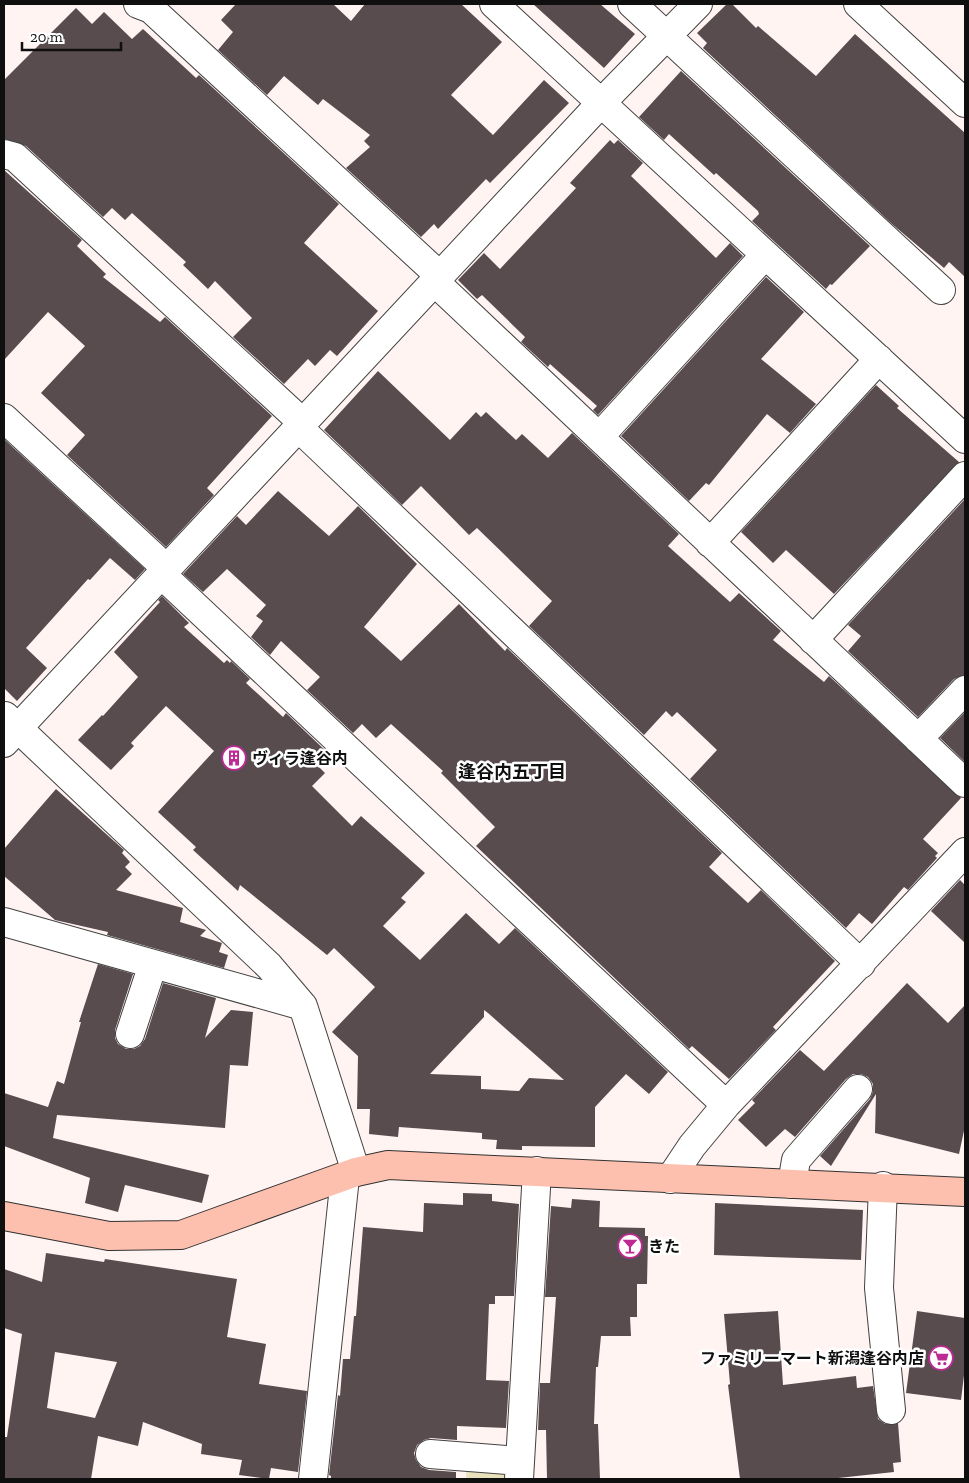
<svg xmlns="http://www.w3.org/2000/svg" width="969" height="1483" font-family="'Zilla Slab','Noto Sans JP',serif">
	<rect width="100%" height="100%" fill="#fff4f2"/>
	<!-- green -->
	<path fill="#e9e0bc" d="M467,1459l52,3 -1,17h-52z"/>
	<!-- building -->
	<path fill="#584c4f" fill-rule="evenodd" d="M236,4h97l18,17 14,-17h96l41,38 -51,53 42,40 51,-55 25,23 -79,80 -4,-4 -48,50 -4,-5 -13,13 -75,-69 24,-21 -6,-6 6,-6 -47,-36 -5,6 -34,-29 -17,19 -49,-45 15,-18 -12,-12z
		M533,4h67l35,30 -31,34z
		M727,4h5l24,24 2,-2 58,50 39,-42 110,99v144l-16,-15 -5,6 -52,-44 -189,-176 4,-5 -10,-10z
		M76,8l16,16 12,-12 28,27 11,-10 53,49 3,-3 140,129 -35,39 74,68 -41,45 -7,-6 -15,16 -7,-7 -24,25 -51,-47 19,-19 -37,-37 -7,8 -25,-24 3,-3 -54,-49 -7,7 -13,-12 -9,9 -77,-71 -22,-7v-59z
		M681,71l189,175 -38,39 -2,-1 -4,5 -74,-68 7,-7 -1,-3 -42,-38 -2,2 -45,-41 -5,6 -25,-23z
		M610,140l4,4 4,-4 25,23 -12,13 85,82 14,-15 13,13 -145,159 -5,-5 4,-4 -47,-42 -2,3 -27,-25 4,-5 -43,-42 -5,4 -19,-19 26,-27 16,16 76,-81 -6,-5z
		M4,170l78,70 -5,6 29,28 -3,3 57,45 5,-5 107,99 -65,72 7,7 -48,52 -99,-92 18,-20 -44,-42 44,-47 -37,-34 -44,48z
		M766,277l38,35 -43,47 55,45 -26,29 -23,-19 -58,71 -3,-2 -17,18 -68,-65z
		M378,371l72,69 26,-28 5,5 5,-5 30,28 6,-6 26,24 24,-25 107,101 -11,12 62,56 9,-9 42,38 -8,9 51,42 5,-6 132,122 -38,41 15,14 -3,3 2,2 -29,32 -4,-3 -32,37 -13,-11 -13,15 -156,-149 27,-29 -40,-38 -5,5 -6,-6 -22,24 -115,-109 23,-25 -75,-73 -8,7 -48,-49 -19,19 -78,-75z
		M876,385l23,21 -2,2 62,54 -125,132 -48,-44 -13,13 -32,-31z
		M4,439l141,130 -10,11 -25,-22 -20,22 -2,-1 -62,69 21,20 -30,33 -13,-13z
		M278,491l51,45 29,-30 59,58 -53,63 37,34 58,-57 46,47 2,-3 215,205 -13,14 39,36 13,-13 74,71 -62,66 3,3 -47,49 -37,-33 -3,3 -213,-203 19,-19 -54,-54 2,-2 -52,-47 -15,14 -14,-14 -9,9 -46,-43 13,-13 -39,-36 -11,14 -19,-18 12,-16 -7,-5 10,-11 -39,-36 -24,23 -20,-18 54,-58 9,9z
		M965,499v176l-11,4 -36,38 -70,-66 13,-15 -13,-11z
		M162,596l27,27 -5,4 40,36 3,-3 3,3 1,-2 19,18 -4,4 37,34 3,-4 44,42 -12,11 7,7 -13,13 40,40 9,-10 64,57 -24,25 5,4 -23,24 37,34 46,-47 33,31 16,-16 153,144 -19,22 -23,-20 -31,33v40l-73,-1v4l-26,-1 1,-9 -15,-1v-6l-83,-6 -1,10 -29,-3 1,-25h-13l1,-53 -26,-24 43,-45 -41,-39 -7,7 -87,-70 -2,6 -45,-41 3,-3 -38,-35 56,-61 -48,-45 -35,37 3,3 -23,24 -33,-30 24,-25 1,1 35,-39 -24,-25 46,-50 -2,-2zM484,1010l4,3 76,67 -35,-2 -10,13 -38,-2v-13l-51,-2 54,-57z
		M965,712v50l-25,-24z
		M56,789l68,61 -2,3 8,9 -5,5 7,7 -16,16 67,18 -3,14 26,8 -6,6 22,7 -3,9 9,3 -4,13 -117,-33 1,-3 -53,-12 -51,-44v-27z
		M960,880l5,5v58l-34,-32z
		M98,964l35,10 -18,56v8l3,6 8,5h8l6,-3 5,-7 18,-56 53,15 -11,40 26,-28 22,2 -5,54 -18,-1 -5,63 -168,-13 -4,23 156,37 -7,28 -77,-18 -7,27 -33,-9 5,-25 -86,-32v-53l44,14 9,-26 7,3 17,-62h-2z
		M907,983l41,40 17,-18v121l-6,28 -84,-21 1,-39 -45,72 -11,-10 50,-57 3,-7v-8l-5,-7 -7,-3h-8l-7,5 -51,58 -10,-8 -19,18 -28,-27 17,-17 -3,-3 48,-50 24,21z
		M463,1193l29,1v7l27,3 -5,92h-19v8h-6l-3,76 23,1 -3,47 -49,-2v14l-26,-2 -7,2 -7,5 -3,8 2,7 5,7 8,3 27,2v7h-125v-3l-2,-1 9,-80 2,1 3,-37h7l4,-43h2l7,-89 60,5 1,-29 39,2z
		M572,1199l28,2 -1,26 46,1v8h3l-1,48h-10v33h-7l1,19h-30l-3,31h-2l-2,57h4l2,55h-53l-1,-49h-8l2,-47h10l6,-86h-11l6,-91 20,2z
		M715,1203l148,7 -2,50 -147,-5z
		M46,1253l58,9 1,-3 132,20 -10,58 39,7 -7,40 48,7 -9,81 -27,-4 -2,11 -30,-4 3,-15 -41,-6 1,-10 -59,-22 -5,24 -40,-10 -7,43h-87v-42h3l15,-103 -18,-6v-59l38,13zM55,1352l62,10 -22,56 -48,-10z
		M778,1311l5,74 73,-9 1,12 16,-2 5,33 7,5 13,-1 3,39 -8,1 1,9 -65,7h-89l-12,-94 2,-1 -6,-70z
		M917,1311l48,7v49l-4,33 -55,-7z"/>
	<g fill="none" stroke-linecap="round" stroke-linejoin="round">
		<!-- street casing -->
		<g stroke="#424242" stroke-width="30">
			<path id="street" d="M138,4l13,5 289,267
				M494,4l471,435
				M632,4l309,286
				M858,4l107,99
				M4,154l11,3 288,266
				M435,282l530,501
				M4,418l163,151
				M298,427l563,537
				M599,437l166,-182
				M710,543l169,-184
				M162,575l564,530
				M813,640l152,-164
				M5,716l264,250 34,40 53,166
				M918,739l47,-49
				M4,743l597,-640 97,-99
				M4,922l299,84
				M130,1034l23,-70
				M670,1179l22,-33 34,-41 239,-253
				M792,1184l4,-24 62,-71
				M883,1186l-4,102 12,122
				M430,1454l90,7
				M313,1479l32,-302
				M519,1479l18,-308"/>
		</g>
		<!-- secondary casing -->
		<g stroke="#313131" stroke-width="30">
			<path id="secondary" d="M4,1216l105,20 72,-1 175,-63 32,-7 577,27"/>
		</g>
		<!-- street -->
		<use href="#street" stroke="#fff" stroke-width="28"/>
		<!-- secondary -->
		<use href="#secondary" stroke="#fdc0af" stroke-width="28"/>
	</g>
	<!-- icons -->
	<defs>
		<g id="building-ring" transform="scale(1.25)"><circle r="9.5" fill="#fff" stroke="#bd2a94" stroke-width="1.5"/><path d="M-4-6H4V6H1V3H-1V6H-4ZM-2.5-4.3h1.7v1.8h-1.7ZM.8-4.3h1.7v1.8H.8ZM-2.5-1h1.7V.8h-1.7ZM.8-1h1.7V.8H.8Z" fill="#bd2a94"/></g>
		<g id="bar-ring" transform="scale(1.25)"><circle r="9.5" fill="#fff" stroke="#bd2a94" stroke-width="1.5"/><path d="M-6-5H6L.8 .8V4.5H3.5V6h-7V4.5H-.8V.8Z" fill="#bd2a94"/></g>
		<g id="supermarket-ring" transform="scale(1.25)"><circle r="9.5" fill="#fff" stroke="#bd2a94" stroke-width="1.5"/><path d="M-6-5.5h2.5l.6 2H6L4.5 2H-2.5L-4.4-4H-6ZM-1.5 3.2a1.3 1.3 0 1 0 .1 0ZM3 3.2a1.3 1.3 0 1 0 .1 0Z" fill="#bd2a94"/></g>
	</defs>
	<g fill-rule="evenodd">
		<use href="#building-ring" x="234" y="758"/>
		<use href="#bar-ring" x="630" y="1246"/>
		<use href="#supermarket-ring" x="941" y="1358"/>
	</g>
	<g text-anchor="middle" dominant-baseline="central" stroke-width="5" stroke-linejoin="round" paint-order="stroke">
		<!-- poi labels -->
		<g font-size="16" font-weight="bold" fill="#0f0f0f" stroke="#fff" text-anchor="start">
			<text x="252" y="758">ヴィラ逢谷内</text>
			<text x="648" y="1246">きた</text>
			<text x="924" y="1358" text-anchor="end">ファミリーマート新潟逢谷内店</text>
		</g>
		<!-- neighbourhood labels -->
		<g font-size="18" font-weight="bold" fill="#0f0f0f" stroke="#fff">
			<text x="512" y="772">逢谷内五丁目</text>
		</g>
	</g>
	<!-- border -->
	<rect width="969" height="1483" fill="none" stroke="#0f0f0f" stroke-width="10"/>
	<!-- scale -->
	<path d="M22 42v8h99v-8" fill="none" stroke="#0f0f0f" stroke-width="2.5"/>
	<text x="30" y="42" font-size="15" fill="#0f0f0f" stroke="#ffffff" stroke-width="4" paint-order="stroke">20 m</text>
</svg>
